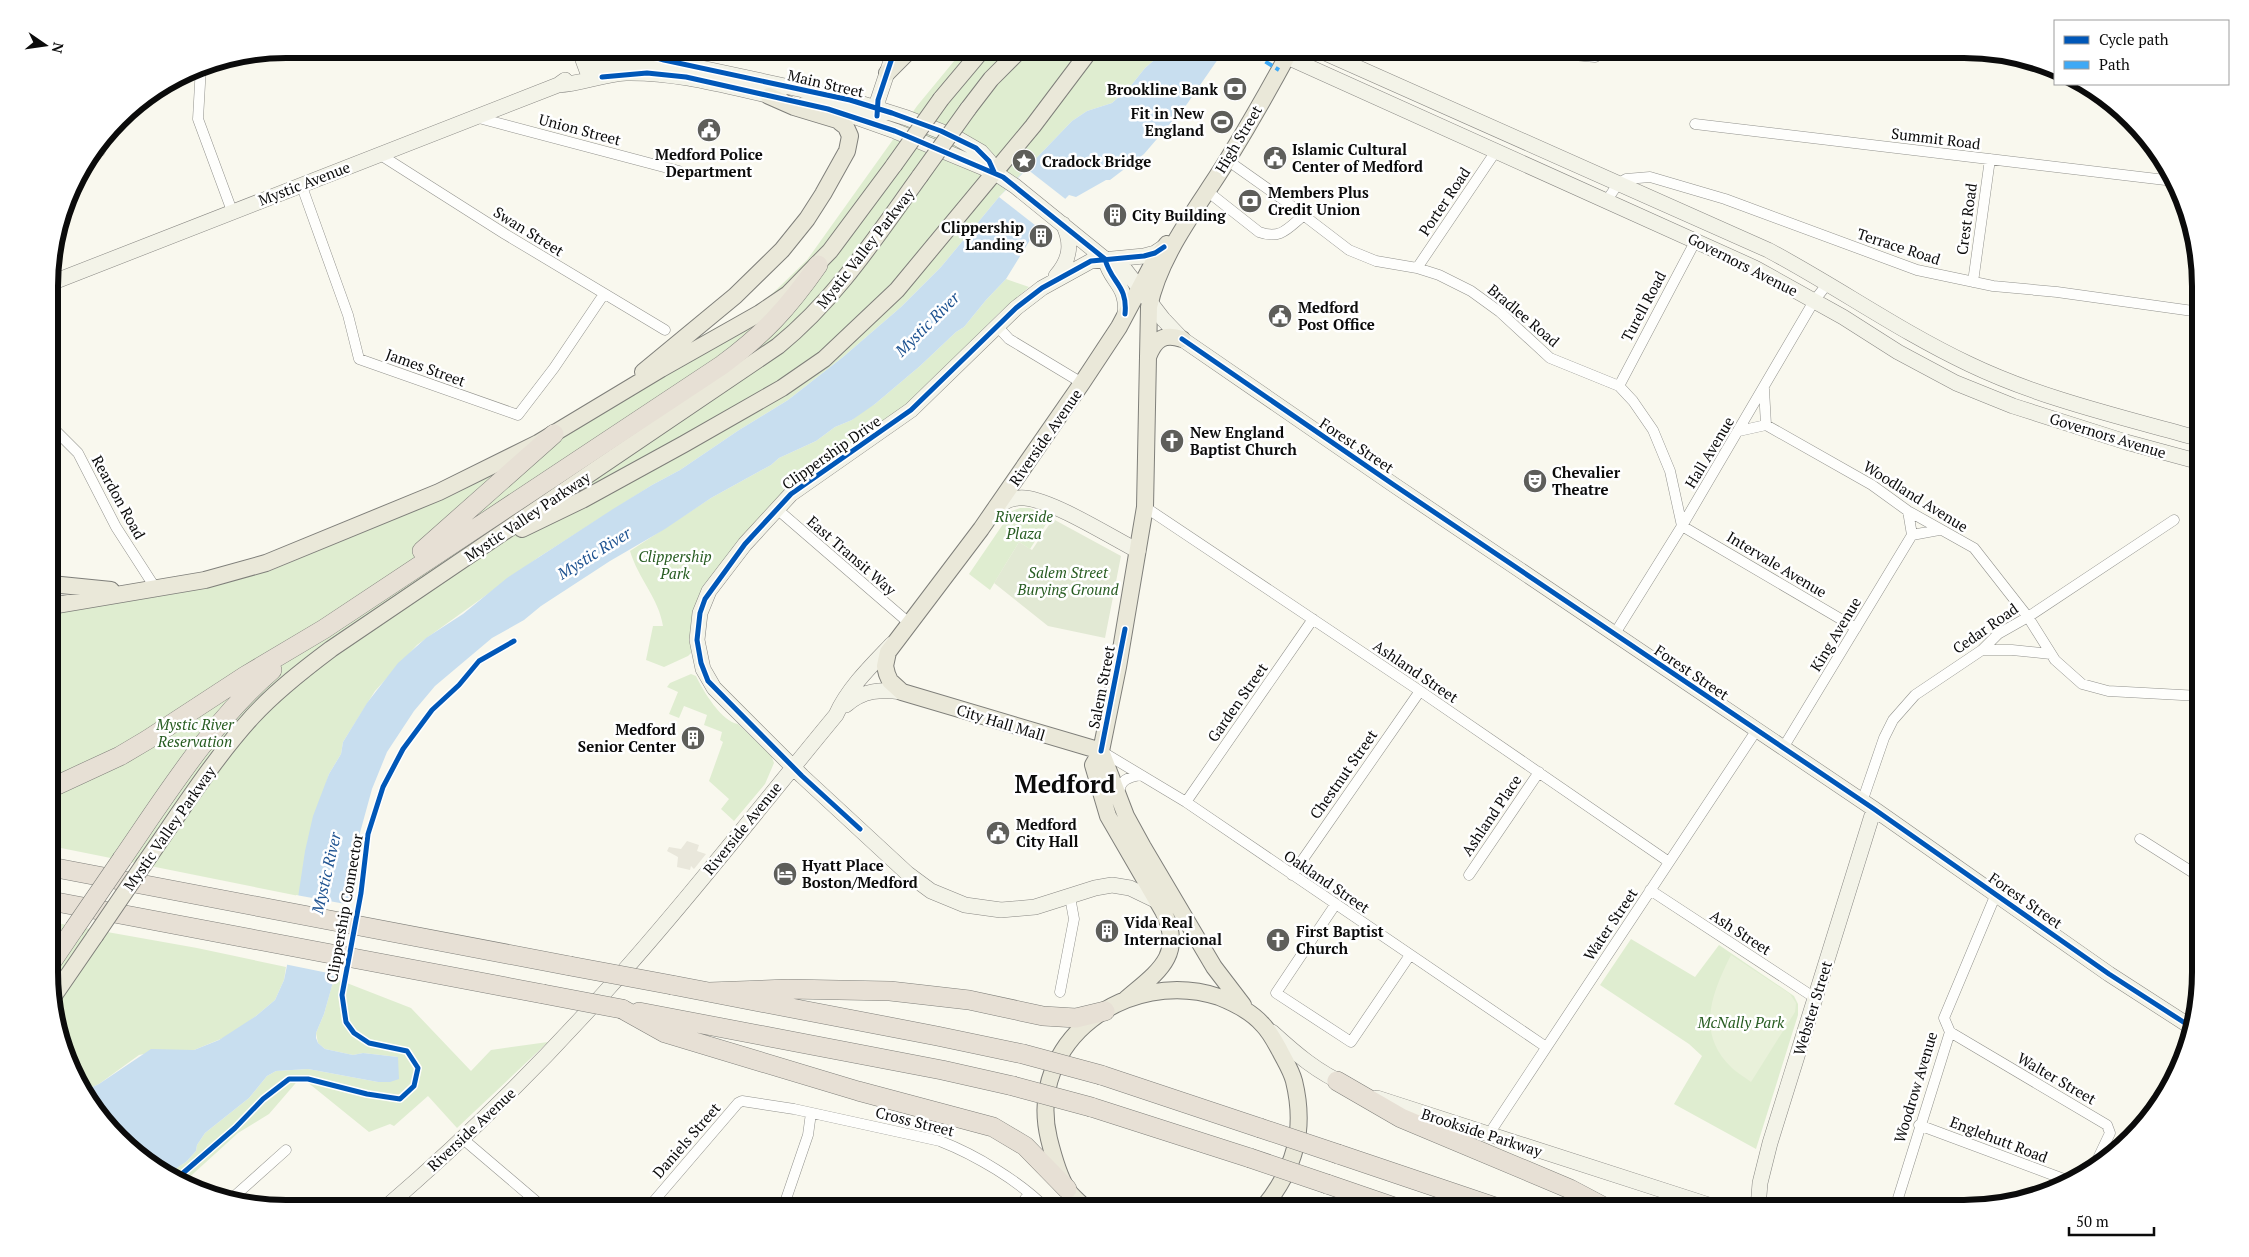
<svg xmlns="http://www.w3.org/2000/svg" width="2249" height="1257" font-family="'PT Serif',serif">
	<rect width="100%" height="100%" fill="#f9f8ee"/>
	<!-- green -->
	<path fill="#dfedd0" d="M964,49h203l-22,19 -16,20 -17,15 -25,8 -15,10 -73,76 -58,70 -40,40 -58,50 -55,43 -49,30 -59,40 -28,15 -113,72 -122,88 -42,46 -32,51 -2,12 -12,20 -21,66 -9,56 -248,-50v-233l128,-20 93,-23 183,-76 66,-34 169,-118 63,-34 19,-14 35,-34 110,-154z
		M1006,279l23,8 -30,26 -94,94 -46,34 -52,32 -16,13 -89,105 -10,25 -1,37 -3,3 -24,11 -18,-7 7,-34h10c-4,-27 -25,-48 -33,-75l81,-53 60,-33 8,-7 37,-17 19,-14 17,-7 13,-11 10,-5 45,-38 36,-34 8,-5 22,-27z
		M1020,508h10l20,10 -20,31 -11,-7 -29,48 -21,-16 43,-63z
		M691,674l5,2c7,15 26,46 42,48l33,31 3,8 -9,21 -31,37 -13,-12 8,-10 -20,-18 14,-39 -3,-2 2,-8 -18,-7 3,-10 -23,-9 -5,12 -10,-4 9,-22 -11,-5 3,-4z
		M51,922l146,26 89,19 -2,13 -9,20 -19,16 -28,20 -34,14h-31l-24,5 -40,29 -15,7 -33,-89z
		M1631,939l64,38 24,-32 75,51 4,8v11l-42,134 -82,-45 28,-48 -13,-12 -89,-59z
		M334,978l77,30 60,63 20,-21 57,-8 -91,86 -29,-32 -34,30 -4,-2 -21,8 -68,-55 -32,37 -31,19 -55,50 -15,-6 -2,-2 20,-13 10,-11 1,-6 8,-12 44,-35 18,-22 9,-5 32,-2 70,13 20,-25 -35,-4 -10,2 -28,-6 -7,-6 -2,-10 8,-19z"/>
	<!-- cemetery -->
	<path fill="#e2e9d4" d="M1053,519l68,37 -16,82 -57,-12 -54,-43 25,-41 13,8z"/>
	<!-- pitch -->
	<path fill="#e9f1da" d="M1731,955l59,39 6,9 -1,9 -44,70c-6,-5 -14,-9 -19,-14 -37,-35 -20,-75 -1,-113z"/>
	<!-- plaza -->
	<path fill="#e9e7db" d="M687,841l12,4 -2,6 9,3 -12,15 -3,-3 -1,4 -13,-3 1,-10 -11,-6 2,-4 12,2z"/>
	<!-- water -->
	<path fill="#c8deef" d="M1167,49h58l-38,55 -43,50 -34,26h-4l-30,17 -7,-2 -31,32 -32,52 -20,21 -22,27 -8,5 -36,34 -45,38 -23,16 -17,7 -19,14 -37,17 -8,7 -60,33 -46,31 -55,32 -69,45 -17,14 -32,18 -57,48 -21,25 -27,41 -15,37 -14,51 -5,26 1,12 -17,90 -13,46 -8,19v5l2,5 7,6 28,6 10,-2 35,4 1,22 -9,3h-12l-70,-13 -32,2 -9,5 -18,22 -44,35 -8,12 -1,6 -10,11 -20,13 -77,-72 -5,-12 15,-7 52,-35 43,1 25,-10 37,-24 19,-16 9,-20 6,-29 15,-100 8,-35 16,-42 12,-20 2,-12 24,-39 31,-40 28,-25 37,-24 44,-36 106,-69 39,-24 28,-15 59,-40 49,-30 55,-43 58,-50 40,-40 58,-70 73,-76 15,-10 25,-8 17,-15 16,-20z"/>
	<!-- pier -->
	<path fill="#f9f8ee" d="M1027,169l41,32 -28,28 -41,-32z
		M296,895l55,10 -13,70 -54,-11 6,-23z"/>
	<g fill="none" stroke-linecap="round" stroke-linejoin="round">
		<!-- street casing -->
		<g stroke="#92928d" stroke-width="11">
			<path id="street" d="M1509,49l86,8 3,-8
				M672,62l4,-13
				M201,66l-3,53 34,92
				M475,117l204,54
				M1695,124l479,57
				M100,151v-5
				M379,154l126,80 160,96
				M1227,160l58,41 64,49 27,11 41,7 22,7 32,16 29,21 50,46 69,28 14,15 20,29 17,41 12,55 174,102
				M301,184l47,131 11,44 159,56 36,-47 50,-74
				M1207,191l52,41c22,8 29,-4 45,-17
				M1607,200l11,-16 8,-5 24,-2 75,22 192,71 76,16 64,6 143,20
				M1417,268l79,-117
				M1973,282l17,-123
				M997,326l12,13 73,44
				M1619,386l77,-146
				M1764,389l2,36
				M51,426l27,27 38,74 40,62
				M1739,431l27,-6 106,60 36,26 66,37 54,69 27,43 27,24 26,7 92,5
				M2193,460l7,-18
				M1145,507l275,184 249,171
				M777,509l132,114
				M1912,535l27,-5
				M1614,635l68,-109 132,-225 14,-18
				M1982,650h30l39,4
				M1783,748l129,-213 -4,-24
				M1101,751l85,51 360,245
				M1119,795c0,-15 9,-18 22,-20
				M1186,802l127,-183
				M1862,802l22,-64 9,-18 22,-25 67,-45 16,-16 30,-17 146,-97
				M2140,839l60,38
				M1292,875l128,-184
				M1469,875l70,-103
				M1650,890l165,108
				M1335,905l-59,88 75,49 59,-87
				M1060,992l14,-73 -4,-22
				M1950,1032l157,93 3,8 -17,36
				M1919,1125l150,56
				M1489,1134l267,-403
				M463,1139l81,69
				M229,1201l57,-51
				M648,1208l90,-105 4,-2 52,8 146,32c36,14 79,40 106,67
				M783,1208l25,-73 3,-22
				M1019,1208l10,-15
				M1895,1208l55,-176 -6,-14 52,-124"/>
		</g>
		<!-- secondary casing -->
		<g stroke="#898884" stroke-width="16">
			<path id="secondary" d="M579,49l11,30
				M593,49l9,27
				M627,49l26,8
				M1316,49l452,201c68,36 131,81 201,114 73,35 153,53 231,75
				M1287,57l468,211 88,49 55,35 58,31 57,23 113,36 74,20
				M592,70l26,-7 46,-3 186,40 57,18 48,19 26,15 8,9 5,11
				M558,85c23,-1 45,-11 68,-12 53,-1 103,14 154,25
				M805,104l42,10 48,17 99,41 21,14 90,73 18,8 40,52 19,20 212,146 480,324 235,165 79,51
				M878,117v-17l17,-51
				M1105,259c6,24 23,26 20,55
				M1056,276c14,-16 17,-32 7,-52
				M51,283l507,-198 7,-5
				M996,507c10,-7 18,-10 29,-9 29,3 86,39 113,53
				M846,705c17,-15 35,-16 56,-13
				M1157,901l-27,-13 -18,-3 -17,3 -60,19 -34,3 -36,-5 -34,-14 -23,-17 -106,-98 -88,-88 -11,-19 -6,-29 3,-27 9,-22 36,-47 46,-50 120,-84 105,-102 26,-20 49,-27 53,-5 11,-3 9,-6
				M1272,1032c23,21 46,41 75,53
				M1377,1098l341,110
				M385,1208c78,-67 152,-140 221,-217 80,-89 154,-184 230,-276 12,-27 36,-50 56,-71
				M1758,1208l2,-25 10,-40 104,-334"/>
		</g>
		<!-- primary casing -->
		<g stroke="#7f7f7a" stroke-width="18">
			<path id="primary" d="M887,73l24,-24
				M941,99l42,-50
				M968,109l23,-30 30,-30
				M1148,357c7,-18 16,-24 34,-18
				M643,372l92,-76 47,-46 25,-31 16,-25 24,-43 3,-15 -4,-9 -9,-7 -43,-13 -25,-11
				M522,529l60,-29 102,-56 98,-56 42,-29 73,-69 136,-164 58,-77
				M51,584l60,6
				M51,606l154,-26 61,-17 173,-71 99,-49 123,-74 99,-56 28,-19 42,-43 64,-86
				M1101,751l-199,-59 -12,-11 -3,-7 -2,-8 3,-14 93,-123 101,-146 37,-56 34,-64 14,-19
				M1101,751l25,65 17,31 71,120 29,38
				M144,864c35,-50 68,-103 109,-148 23,-25 50,-46 78,-67l447,-303c58,-47 98,-109 142,-170
				M51,1000l44,-64
				M1125,1000c31,-27 61,-44 38,-89l-55,-95 -15,-51 8,-14 17,-84 27,-160 4,-200c11,-54 51,-102 79,-148 22,-36 43,-73 63,-110
				M1085,1208c-5,-6 -14,-12 -18,-19 -9,-14 -14,-34 -18,-50 -24,-99 80,-172 170,-142 15,6 33,15 44,28 7,7 12,17 17,26 5,10 11,19 14,30 12,49 1,88 -31,127"/>
		</g>
		<!-- highway casing -->
		<g stroke="#7f7f7a" stroke-width="20">
			<path id="highway" d="M422,551l132,-117
				M51,788l69,-32 27,-16 98,-64 79,-47 398,-264c42,-31 66,-57 96,-100
				M122,859c46,-67 89,-136 150,-189
				M51,867l519,99
				M51,901l492,93
				M51,963l23,-34
				M672,985l265,51 86,18
				M709,992l79,-3 102,2 79,9 74,16 33,2 29,-7
				M622,1009l43,24 193,58 135,36 32,19 42,43
				M639,1012l303,58 71,16
				M1101,1075l159,53
				M1337,1081l64,37 169,71 36,19
				M1091,1107l159,51
				M1338,1154l160,54
				M1327,1184l70,24"/>
		</g>
		<!-- street -->
		<use href="#street" stroke="#fefefc" stroke-width="10"/>
		<!-- secondary -->
		<use href="#secondary" stroke="#f3f3e8" stroke-width="15"/>
		<!-- primary -->
		<use href="#primary" stroke="#eae8d9" stroke-width="16"/>
		<!-- highway -->
		<use href="#highway" stroke="#e7e0d5" stroke-width="19"/>
		<!-- primary-bridge casing -->
		<g stroke="#7f7f7a" stroke-width="18" stroke-linecap="butt">
			<path id="primary-bridge" d="M894,165l47,-66
				M920,176l48,-67
				M95,936l49,-72"/>
		</g>
		<!-- highway-bridge casing -->
		<g stroke="#7f7f7a" stroke-width="20" stroke-linecap="butt">
			<path id="highway-bridge" d="M74,929l48,-70
				M570,966l102,19
				M543,994l79,15
				M1023,1054l78,21
				M1013,1086l78,21
				M1260,1128l78,26
				M1250,1158l77,26"/>
		</g>
		<!-- primary-bridge -->
		<use href="#primary-bridge" stroke="#eae8d9" stroke-width="16"/>
		<!-- highway-bridge -->
		<use href="#highway-bridge" stroke="#e7e0d5" stroke-width="19"/>
		<!-- quiet -->
		<path stroke="#3fa9f5" stroke-width="4" stroke-dasharray="8 4" stroke-linecap="butt" d="M1245,49l34,21"/>
		<!-- cycleway casing -->
		<g stroke="#fff" stroke-width="8">
			<path id="cycleway" d="M627,49l37,11 186,40 42,13 49,18 35,17 13,13 5,11
				M602,77l45,-4 39,4 142,32 67,22 108,46 102,82c6,24 23,26 20,55
				M877,116l1,-16 17,-51
				M1182,339l212,146 480,324 235,165 79,51
				M1101,751l24,-122
				M860,829l-58,-53 -94,-95 -7,-18 -4,-23 3,-27 5,-14 40,-55 46,-50 120,-84 105,-102 26,-20 49,-27 53,-5 11,-3 9,-6
				M175,1180l60,-52 28,-29 26,-20h19l59,15 33,5 14,-13 4,-18 -11,-17 -38,-8 -15,-10 -8,-11 -4,-27 19,-102 7,-59 15,-47 20,-38 29,-39 27,-25 20,-24 35,-20"/>
		</g>
		<!-- cycleway -->
		<use href="#cycleway" stroke="#0057b8" stroke-width="5"/>
	</g>
	<!-- icons -->
	<defs>
		<g id="bank-disc" transform="scale(1.25)"><circle r="9.5" fill="#5e5e5a" stroke="#fff"/><path d="M-6-4H6V4H-6ZM0-2.3a2.3 2.3 0 1 0 0 4.6a2.3 2.3 0 1 0 0-4.6Z" fill="#fff"/></g>
		<g id="stadium-disc" transform="scale(1.25)"><circle r="9.5" fill="#5e5e5a" stroke="#fff"/><path d="M0-5a6.5 5 0 1 0 0 10a6.5 5 0 1 0 0-10ZM-3.5-1.8h7v3.6h-7Z" fill="#fff"/></g>
		<g id="civic-disc" transform="scale(1.25)"><circle r="9.5" fill="#5e5e5a" stroke="#fff"/><path d="M-.6-6.5H3V-4.5H.6V-3L4-1V1h2V6H-6V1h2V-1L-.6-3ZM-1.2 2.5V6h2.4V2.5Z" fill="#fff"/></g>
		<g id="sight-disc" transform="scale(1.25)"><circle r="9.5" fill="#5e5e5a" stroke="#fff"/><path d="M0-6L1.8-2.2L6-1.7L2.9 1.2L3.7 5.4L0 3.3L-3.7 5.4L-2.9 1.2L-6-1.7L-1.8-2.2Z" fill="#fff"/></g>
		<g id="building-disc" transform="scale(1.25)"><circle r="9.5" fill="#5e5e5a" stroke="#fff"/><path d="M-4-6H4V6H1V3H-1V6H-4ZM-2.5-4.3h1.7v1.8h-1.7ZM.8-4.3h1.7v1.8H.8ZM-2.5-1h1.7V.8h-1.7ZM.8-1h1.7V.8H.8Z" fill="#fff"/></g>
		<g id="church-disc" transform="scale(1.25)"><circle r="9.5" fill="#5e5e5a" stroke="#fff"/><path d="M-1.2-6h2.4v3.5h3.3v2.4h-3.3V6h-2.4V-.1h-3.3v-2.4h3.3Z" fill="#fff"/></g>
		<g id="theatre-disc" transform="scale(1.25)"><circle r="9.5" fill="#5e5e5a" stroke="#fff"/><path d="M-5-5.5Q0-4 5-5.5V0Q5 5 0 6Q-5 5-5 0ZM-3.3-2.5H-1v1.5H-3.3ZM1-2.5H3.3v1.5H1ZM-2.8 1Q0 5.5 2.8 1Z" fill="#fff"/></g>
		<g id="hotel-disc" transform="scale(1.25)"><circle r="9.5" fill="#5e5e5a" stroke="#fff"/><path d="M-6-4.5h1.5V1H6V5H4.5V3h-9V5H-6ZM-4 0a1.8 1.8 0 1 1 3.6 0ZM.5 0V-2.5h3Q6-2.5 6 0Z" fill="#fff"/></g>
	</defs>
	<g fill-rule="evenodd">
		<use href="#bank-disc" x="1235" y="89"/>
		<use href="#stadium-disc" x="1222" y="122"/>
		<use href="#civic-disc" x="709" y="130"/>
		<use href="#civic-disc" x="1275" y="158"/>
		<use href="#sight-disc" x="1024" y="161"/>
		<use href="#bank-disc" x="1250" y="201"/>
		<use href="#building-disc" x="1115" y="215"/>
		<use href="#building-disc" x="1041" y="236"/>
		<use href="#civic-disc" x="1280" y="316"/>
		<use href="#church-disc" x="1172" y="441"/>
		<use href="#theatre-disc" x="1535" y="481"/>
		<use href="#building-disc" x="693" y="738"/>
		<use href="#civic-disc" x="998" y="833"/>
		<use href="#hotel-disc" x="785" y="874"/>
		<use href="#building-disc" x="1107" y="931"/>
		<use href="#church-disc" x="1278" y="940"/>
	</g>
	<g text-anchor="middle" dominant-baseline="central" stroke-width="5" stroke-linejoin="round" paint-order="stroke">
		<!-- street labels -->
		<g font-size="15" fill="#0b0b0b" stroke="#fff">
			<text transform="translate(826 83) rotate(13)">Main Street</text>
			<text transform="translate(580 129) rotate(15)">Union Street</text>
			<text transform="translate(1936 138) rotate(7)">Summit Road</text>
			<text transform="translate(1238 139) rotate(-59)">High Street</text>
			<text transform="translate(304 183) rotate(-21)">Mystic Avenue</text>
			<text transform="translate(1444 201) rotate(-56)">Porter Road</text>
			<text transform="translate(1966 219) rotate(-82)">Crest Road</text>
			<text transform="translate(529 231) rotate(32)">Swan Street</text>
			<text transform="translate(1899 246) rotate(18)">Terrace Road</text>
			<text transform="translate(865 248) rotate(-52)">Mystic Valley Parkway</text>
			<text transform="translate(1743 264) rotate(27)">Governors Avenue</text>
			<text transform="translate(1643 306) rotate(-62)">Turell Road</text>
			<text transform="translate(1524 315) rotate(40)">Bradlee Road</text>
			<text transform="translate(426 367) rotate(20)">James Street</text>
			<text transform="translate(2108 435) rotate(17)">Governors Avenue</text>
			<text transform="translate(1045 437) rotate(-55)">Riverside Avenue</text>
			<text transform="translate(1357 445) rotate(34)">Forest Street</text>
			<text transform="translate(831 452) rotate(-35)">Clippership Drive</text>
			<text transform="translate(1709 452) rotate(-59)">Hall Avenue</text>
			<text transform="translate(1916 496) rotate(32)">Woodland Avenue</text>
			<text transform="translate(119 497) rotate(61)">Reardon Road</text>
			<text transform="translate(527 516) rotate(-34)">Mystic Valley Parkway</text>
			<text transform="translate(852 555) rotate(41)">East Transit Way</text>
			<text transform="translate(1777 564) rotate(31)">Intervale Avenue</text>
			<text transform="translate(1985 628) rotate(-35)">Cedar Road</text>
			<text transform="translate(1835 634) rotate(-59)">King Avenue</text>
			<text transform="translate(1416 671) rotate(34)">Ashland Street</text>
			<text transform="translate(1692 672) rotate(34)">Forest Street</text>
			<text transform="translate(1101 687) rotate(-79)">Salem Street</text>
			<text transform="translate(1237 702) rotate(-55)">Garden Street</text>
			<text transform="translate(1001 722) rotate(17)">City Hall Mall</text>
			<text transform="translate(1343 774) rotate(-55)">Chestnut Street</text>
			<text transform="translate(1491 815) rotate(-56)">Ashland Place</text>
			<text transform="translate(169 828) rotate(-55)">Mystic Valley Parkway</text>
			<text transform="translate(742 828) rotate(-51)">Riverside Avenue</text>
			<text transform="translate(1327 881) rotate(34)">Oakland Street</text>
			<text transform="translate(2026 900) rotate(35)">Forest Street</text>
			<text transform="translate(344 908) rotate(-80)">Clippership Connector</text>
			<text transform="translate(1610 924) rotate(-56)">Water Street</text>
			<text transform="translate(1741 932) rotate(33)">Ash Street</text>
			<text transform="translate(1812 1008) rotate(-73)">Webster Street</text>
			<text transform="translate(2057 1078) rotate(30)">Walter Street</text>
			<text transform="translate(1915 1087) rotate(-73)">Woodrow Avenue</text>
			<text transform="translate(915 1121) rotate(14)">Cross Street</text>
			<text transform="translate(471 1129) rotate(-43)">Riverside Avenue</text>
			<text transform="translate(1482 1132) rotate(18)">Brookside Parkway</text>
			<text transform="translate(1999 1139) rotate(21)">Englehutt Road</text>
			<text transform="translate(686 1140) rotate(-49)">Daniels Street</text>
		</g>
		<!-- poi labels -->
		<g font-size="15" font-weight="bold" fill="#0b0b0b" stroke="#fff" text-anchor="start">
			<text x="1218" y="89" text-anchor="end">Brookline Bank</text>
			<text x="1204" y="113" text-anchor="end">Fit in New<tspan x="1204" dy="17">England</tspan></text>
			<text x="1292" y="149">Islamic Cultural<tspan x="1292" dy="17">Center of Medford</tspan></text>
			<text x="709" y="154" text-anchor="middle">Medford Police<tspan x="709" dy="17">Department</tspan></text>
			<text x="1042" y="161">Cradock Bridge</text>
			<text x="1268" y="192">Members Plus<tspan x="1268" dy="17">Credit Union</tspan></text>
			<text x="1132" y="215">City Building</text>
			<text x="1024" y="227" text-anchor="end">Clippership<tspan x="1024" dy="17">Landing</tspan></text>
			<text x="1298" y="307">Medford<tspan x="1298" dy="17">Post Office</tspan></text>
			<text x="1190" y="432">New England<tspan x="1190" dy="17">Baptist Church</tspan></text>
			<text x="1552" y="472">Chevalier<tspan x="1552" dy="17">Theatre</tspan></text>
			<text x="676" y="729" text-anchor="end">Medford<tspan x="676" dy="17">Senior Center</tspan></text>
			<text x="1016" y="824">Medford<tspan x="1016" dy="17">City Hall</tspan></text>
			<text x="802" y="865">Hyatt Place<tspan x="802" dy="17">Boston/Medford</tspan></text>
			<text x="1124" y="922">Vida Real<tspan x="1124" dy="17">Internacional</tspan></text>
			<text x="1296" y="931">First Baptist<tspan x="1296" dy="17">Church</tspan></text>
		</g>
		<!-- park labels -->
		<g font-size="15" font-style="italic" fill="#275c21" stroke="#fff">
			<text x="1024" y="516">Riverside<tspan x="1024" dy="17">Plaza</tspan></text>
			<text x="675" y="556">Clippership<tspan x="675" dy="17">Park</tspan></text>
			<text x="1068" y="572">Salem Street<tspan x="1068" dy="17">Burying Ground</tspan></text>
			<text x="195" y="724">Mystic River<tspan x="195" dy="17">Reservation</tspan></text>
			<text x="1741" y="1022">McNally Park</text>
		</g>
		<!-- water labels -->
		<g font-size="16" font-style="italic" fill="#1f5391" stroke="#fff">
			<text transform="translate(927 324) rotate(-45)">Mystic River</text>
			<text transform="translate(594 553) rotate(-32)">Mystic River</text>
			<text transform="translate(326 873) rotate(-77)">Mystic River</text>
		</g>
		<!-- town labels -->
		<g font-size="25" font-weight="bold" fill="#0b0b0b" stroke="#fff">
			<text x="1065" y="783">Medford</text>
		</g>
	</g>
	<!-- crop -->
	<path d="M0 0H2249V1257H0ZM286 58H1964A228 228 0 0 1 2192 286V972A228 228 0 0 1 1964 1200H286A228 228 0 0 1 58 972V286A228 228 0 0 1 286 58Z" fill="#fff" fill-rule="evenodd"/>
	<path fill="none" stroke="#0b0b0b" stroke-width="6" d="M286 58H1964A228 228 0 0 1 2192 286V972A228 228 0 0 1 1964 1200H286A228 228 0 0 1 58 972V286A228 228 0 0 1 286 58Z"/>
	<!-- legend -->
	<rect x="2054" y="20" width="175" height="65" fill="#ffffff" stroke="#9d9d9d"/>
	<rect x="2064" y="36" width="25" height="8" fill="#0057b8" stroke="#9d9d9d"/>
	<text x="2099" y="45" font-size="15" fill="#0b0b0b">Cycle path</text>
	<rect x="2064" y="61" width="25" height="8" fill="#3fa9f5" stroke="#9d9d9d"/>
	<text x="2099" y="70" font-size="15" fill="#0b0b0b">Path</text>
	<!-- north arrow -->
	<g transform="translate(45 45) rotate(103)" stroke="#ffffff" stroke-width="4" paint-order="stroke">
	<path d="M0-4L9 19L0 12L-9 19Z" fill="#0b0b0b"/>
	<text y="-8" font-size="14" font-weight="bold" text-anchor="middle" fill="#0b0b0b">N</text>
	</g>
	<!-- scale -->
	<path d="M2069 1227v8h85v-8" fill="none" stroke="#0b0b0b" stroke-width="2.5"/>
	<text x="2076" y="1227" font-size="15" fill="#0b0b0b" stroke="#ffffff" stroke-width="4" paint-order="stroke">50 m</text>
</svg>
